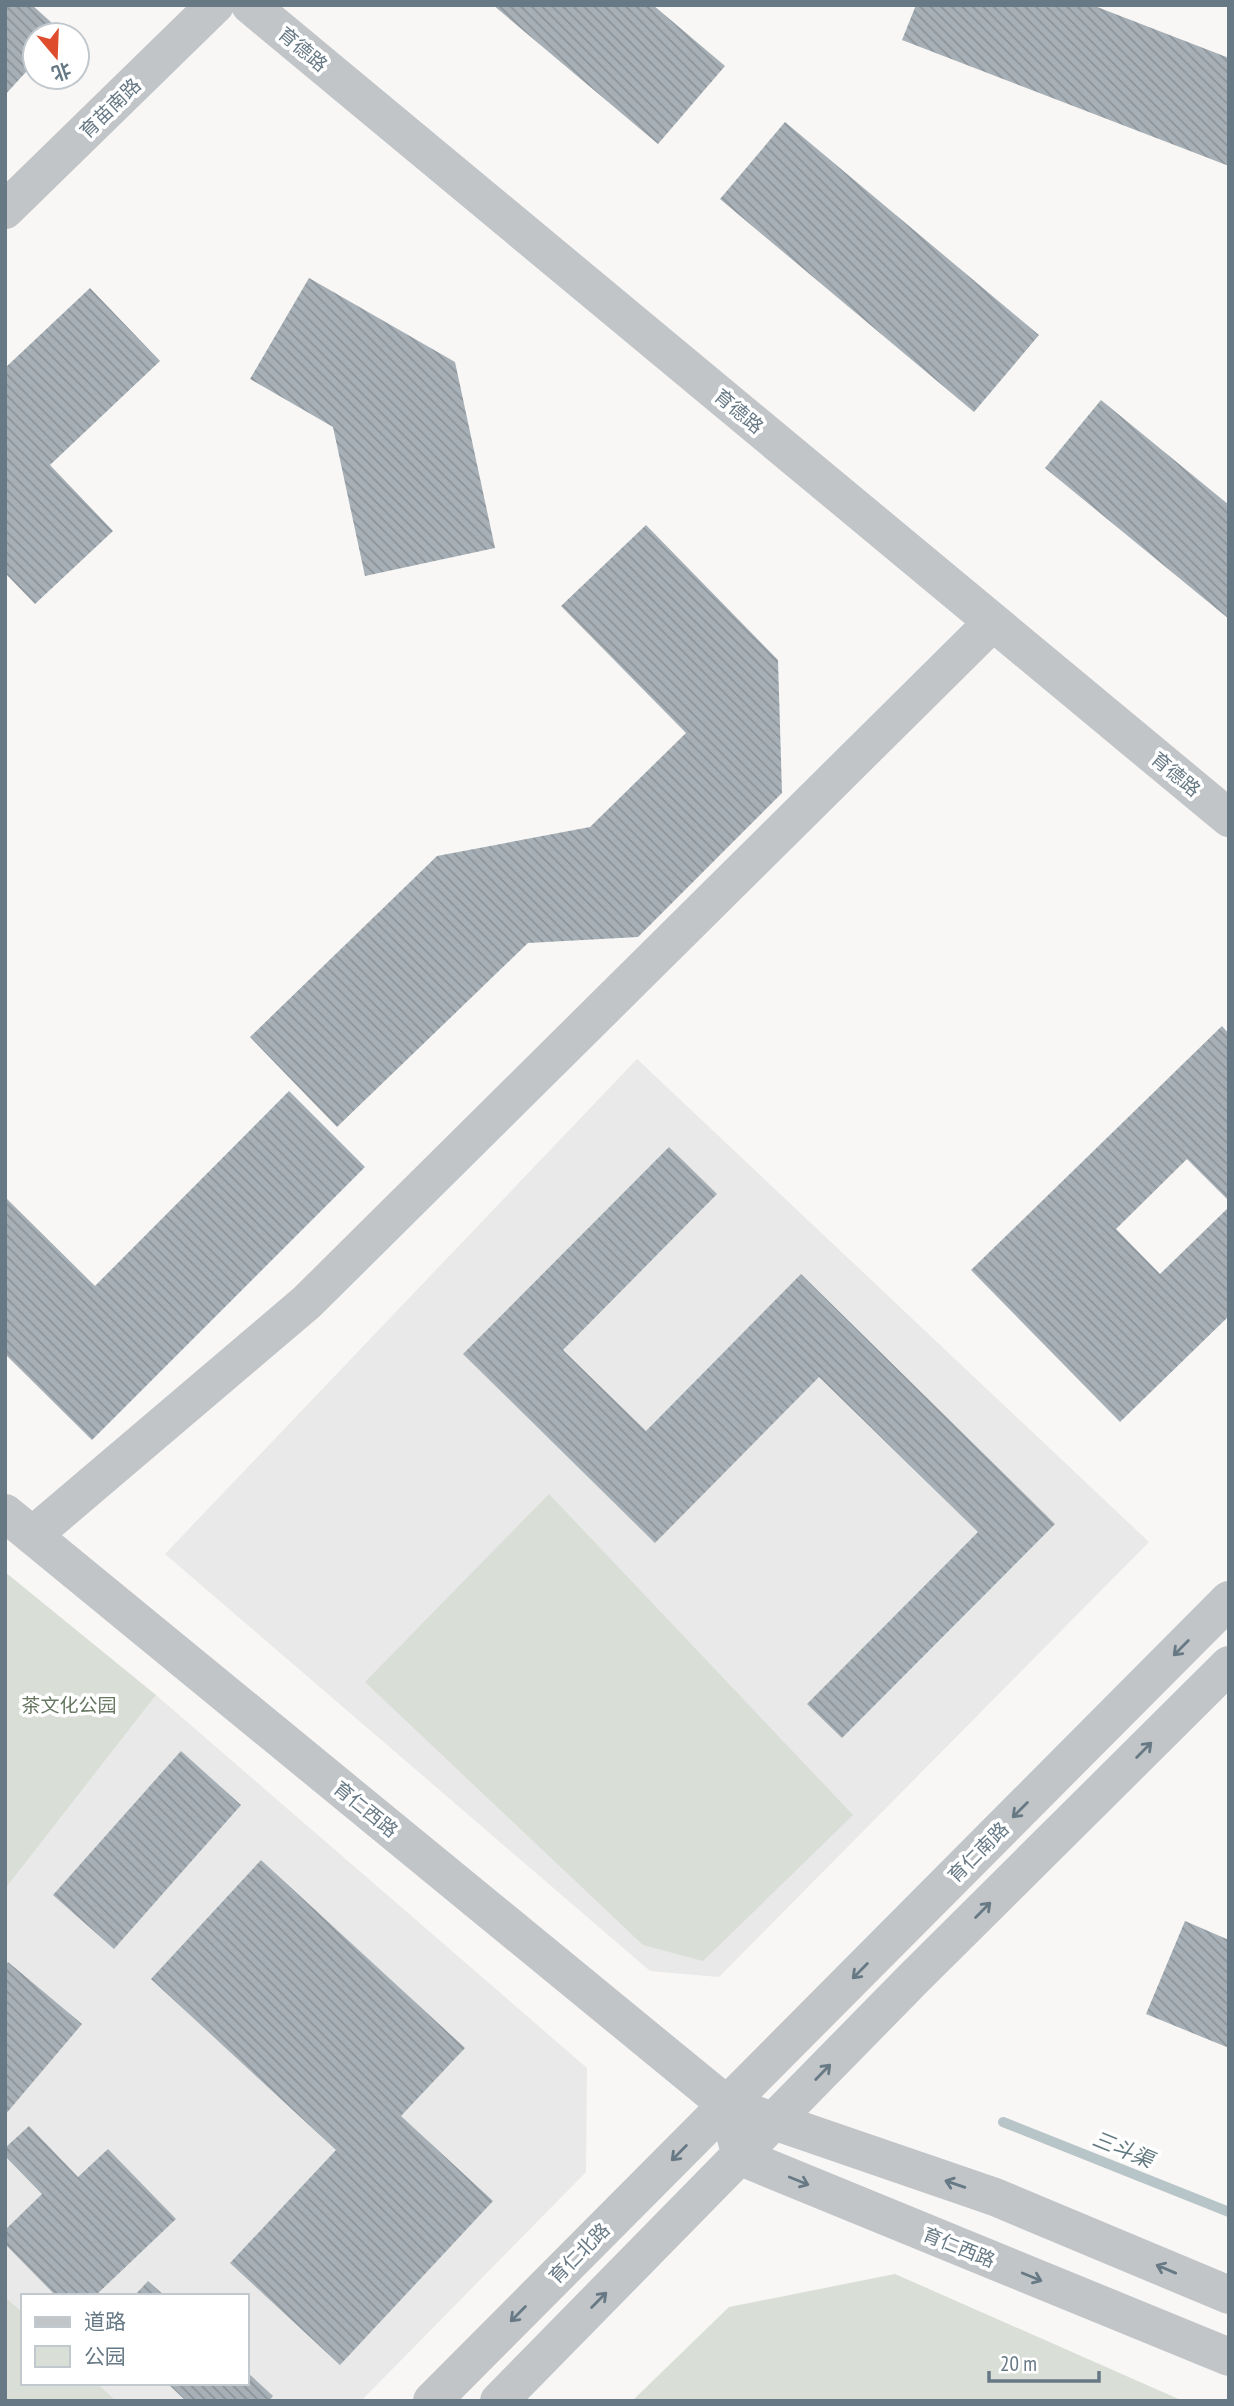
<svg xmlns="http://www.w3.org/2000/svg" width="1234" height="2406" font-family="'PT Sans Narrow','Noto Sans SC',sans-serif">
	<defs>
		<pattern id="building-back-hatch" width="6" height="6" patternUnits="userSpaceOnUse" patternTransform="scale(1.75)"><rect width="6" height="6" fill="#a7b0b6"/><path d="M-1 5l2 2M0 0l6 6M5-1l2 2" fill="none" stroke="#8c949a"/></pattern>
	</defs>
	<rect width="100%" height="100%" fill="#f8f7f5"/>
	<!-- built -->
	<path fill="#e8e9e8" d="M637,1059l512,483 -430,435 -69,-6 -485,-417z
		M156,1695l431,373 -1,104 -225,229h-245l-19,-18h150v-87h-224v17l-18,-16v-408z"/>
	<!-- green -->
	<path fill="#d9ded6" d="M549,1494l304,321 -150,146 -60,-16 -278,-263z
		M5,1572l151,123 -151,194z
		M895,2274l288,127h-551l97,-94z
		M5,2297l18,16v70h74l19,18h-111z"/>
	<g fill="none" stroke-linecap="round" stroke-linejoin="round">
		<!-- stream -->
		<path stroke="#b8c5c8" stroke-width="10" d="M1003,2122l226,90"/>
	</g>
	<!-- building -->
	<path fill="url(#building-back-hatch)" d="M5,5h27l30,27 -2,3h-25v27l-30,33z
		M493,5h160l72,61 -67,78z
		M916,5h176l137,53v108l-327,-126z
		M785,122l254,213 -65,77 -254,-213z
		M309,278l146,84 40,186 -130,28 -32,-149 -83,-48z
		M90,288l70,73 -110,104 63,66 -78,73 -30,-31v-205z
		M1101,400l128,105v114l-184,-151z
		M646,525l132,135 4,133 -144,144 -110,6 -191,184 -87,-90 187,-181 153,-29 96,-94 -125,-127z
		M1222,1026l7,8v167l-42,-42 -71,70 44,45 69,-67v109l-109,106 -149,-152z
		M289,1091l76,76 -273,273 -87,-86v-157l90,89z
		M669,1147l48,47 -154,156 83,81 155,-157 254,250 -213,214 -35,-34 171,-172 -159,-155 -164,166 -192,-189z
		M181,1751l60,54 -127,144 -61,-54z
		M261,1860l204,188 -64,68 92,85 -153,164 -110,-102 106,-113 -185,-171z
		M1185,1921l44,19v108l-83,-34z
		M8,1962l74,62 -77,91v-150z
		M29,2126l49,51 30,-28 68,70 -81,77h-39l-51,-52v-14l37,-36 -37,-38v-8z
		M148,2281l17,15h-31z
		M247,2372l26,24 -4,5h-83l-19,-18h80z"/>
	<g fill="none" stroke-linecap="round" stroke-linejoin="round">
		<!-- minor -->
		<path stroke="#c1c5c8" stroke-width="38" d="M250,5l979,813
			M5,210l210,-205
			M5,1513l722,592 268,92 234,98
			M33,1535l274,-233 686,-680
			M735,2134l6,23 488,200
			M432,2401l797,-801
			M499,2401l414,-422 316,-314"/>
	</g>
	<!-- one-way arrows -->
	<defs><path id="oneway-shaft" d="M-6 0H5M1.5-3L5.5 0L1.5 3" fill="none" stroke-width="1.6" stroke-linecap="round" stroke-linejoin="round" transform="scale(1.75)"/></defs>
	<g stroke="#677985">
		<use href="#oneway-shaft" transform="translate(1181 1648) rotate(135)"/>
		<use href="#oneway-shaft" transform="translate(1144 1750) rotate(-45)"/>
		<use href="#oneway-shaft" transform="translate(1020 1810) rotate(135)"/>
		<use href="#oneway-shaft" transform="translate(983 1910) rotate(-45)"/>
		<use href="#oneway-shaft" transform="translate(860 1971) rotate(135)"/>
		<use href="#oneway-shaft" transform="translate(823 2072) rotate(-46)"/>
		<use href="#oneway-shaft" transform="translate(679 2153) rotate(135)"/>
		<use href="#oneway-shaft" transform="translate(799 2181) rotate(22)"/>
		<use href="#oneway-shaft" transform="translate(955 2184) rotate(-161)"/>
		<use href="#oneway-shaft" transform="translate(1166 2269) rotate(-157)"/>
		<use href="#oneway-shaft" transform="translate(1032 2277) rotate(22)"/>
		<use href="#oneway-shaft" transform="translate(599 2300) rotate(-45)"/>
		<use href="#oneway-shaft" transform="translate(518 2314) rotate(135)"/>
	</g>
	<g text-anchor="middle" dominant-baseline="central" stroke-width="7" stroke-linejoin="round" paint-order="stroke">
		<!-- street labels -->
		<g font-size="19" fill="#677985" stroke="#fff">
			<text transform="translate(303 49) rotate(40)">育德路</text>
			<text transform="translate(110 108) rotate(-44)">育苗南路</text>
			<text transform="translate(739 411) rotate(40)">育德路</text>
			<text transform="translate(1176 774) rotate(40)">育德路</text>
			<text transform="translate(366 1809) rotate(39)">育仁西路</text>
			<text transform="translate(978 1852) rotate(-45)">育仁南路</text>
			<text transform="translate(959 2247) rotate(22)">育仁西路</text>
			<text transform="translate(579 2253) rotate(-45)">育仁北路</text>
		</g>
		<!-- park labels -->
		<g font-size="19" fill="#677762" stroke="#fff">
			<text x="69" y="1705">茶文化公园</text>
		</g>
		<!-- water labels -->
		<g font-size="21" font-style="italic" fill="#637a81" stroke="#fff">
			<text transform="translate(1123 2149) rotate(22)">三斗渠</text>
		</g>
	</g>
	<!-- border -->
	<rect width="1234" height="2406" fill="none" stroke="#677985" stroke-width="14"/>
	<!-- legend -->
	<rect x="21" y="2294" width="228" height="91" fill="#ffffff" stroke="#c2c9ce" stroke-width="2"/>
	<rect x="35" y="2317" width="35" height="10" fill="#c1c5c8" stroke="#c2c9ce" stroke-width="2"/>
	<text x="84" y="2329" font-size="21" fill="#677985">道路</text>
	<rect x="35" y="2346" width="35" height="21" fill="#d9ded6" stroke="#c2c9ce" stroke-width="2"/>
	<text x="84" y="2364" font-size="21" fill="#677985">公园</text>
	<!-- north arrow -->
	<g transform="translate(56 56) rotate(161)"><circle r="33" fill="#ffffff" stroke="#c2c9ce" stroke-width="2"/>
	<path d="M0-5L12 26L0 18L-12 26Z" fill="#de4e2e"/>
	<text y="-10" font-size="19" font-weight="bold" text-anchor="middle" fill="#677985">北</text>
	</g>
	<!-- scale -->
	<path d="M989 2371v10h110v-10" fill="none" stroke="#677985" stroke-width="3.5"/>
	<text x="1000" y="2371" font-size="21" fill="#677985" stroke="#ffffff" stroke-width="5" paint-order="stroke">20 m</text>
</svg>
